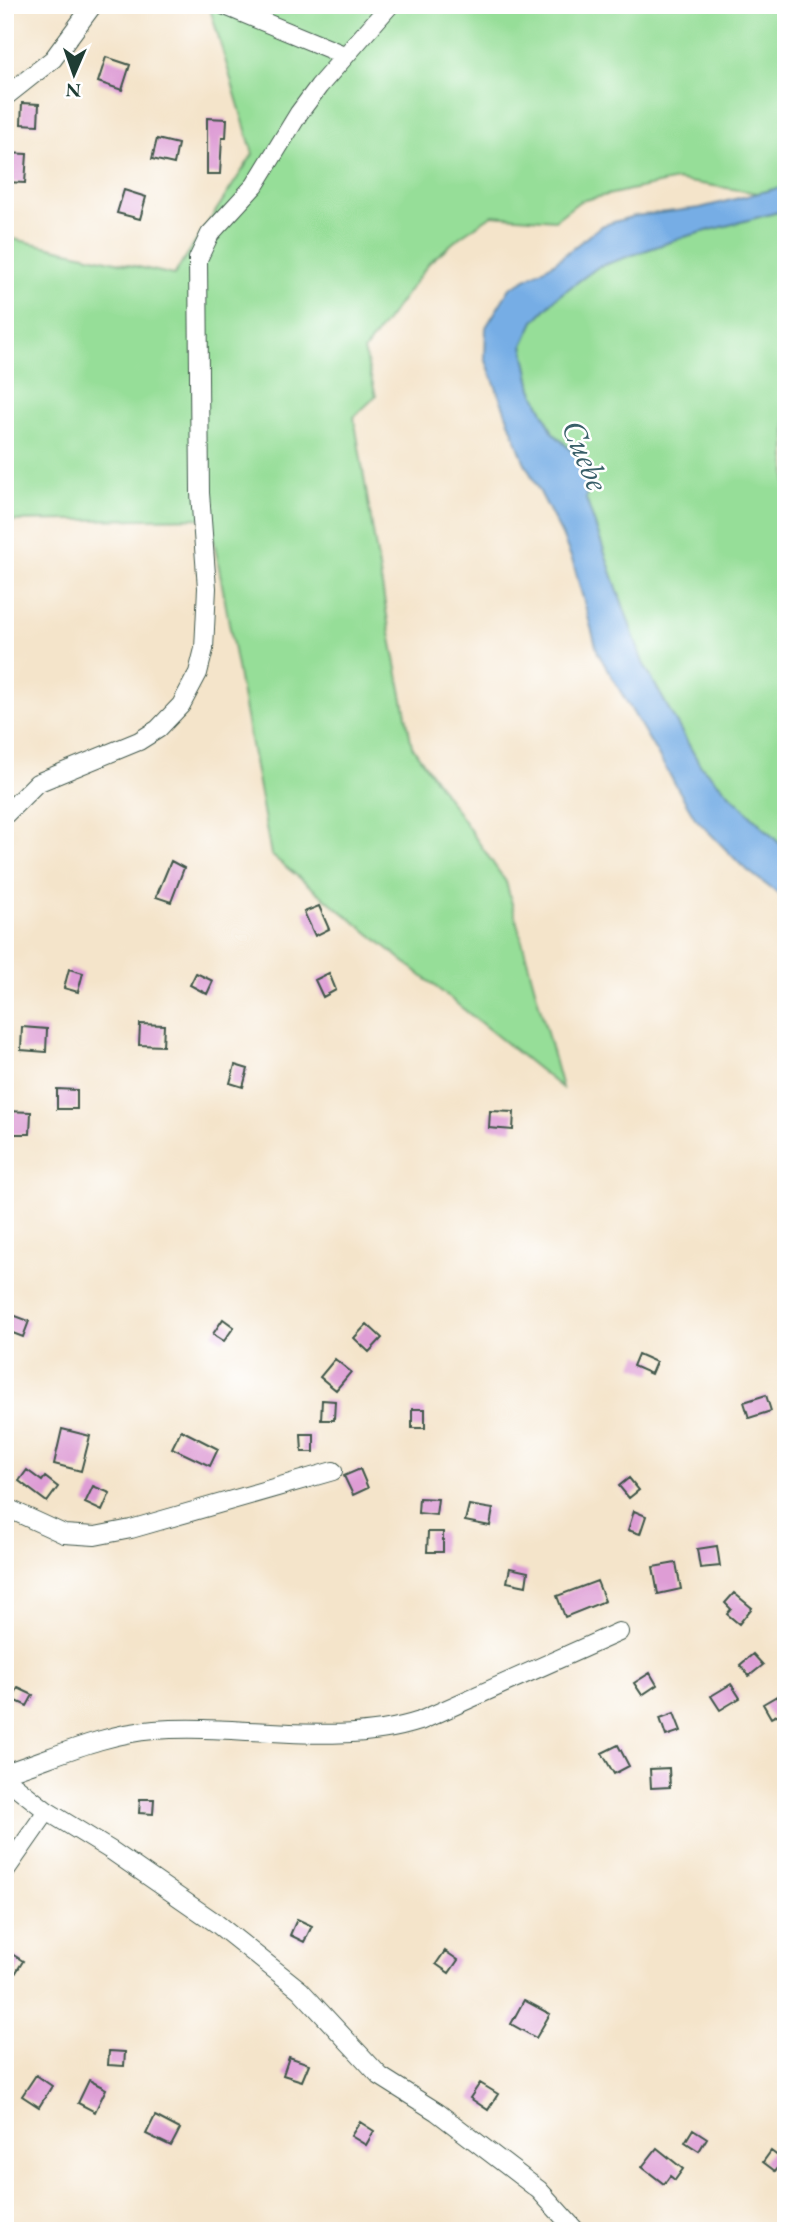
<svg xmlns="http://www.w3.org/2000/svg" width="791" height="2236" font-family="'EB Garamond',serif">
	<rect width="100%" height="100%" fill="#fff"/>
	<filter id="ink" filterUnits="userSpaceOnUse"><feTurbulence type="fractalNoise" baseFrequency=".0143" numOctaves="2"/><feDisplacementMap in="SourceGraphic" scale="14" xChannelSelector="R" yChannelSelector="G"/><feConvolveMatrix kernelMatrix="1 2 1 2 8 2 1 2 1" color-interpolation-filters="sRGB"/></filter>
	<filter id="wash" filterUnits="userSpaceOnUse"><feTurbulence type="fractalNoise" baseFrequency=".00686" numOctaves="4" result="noise"/><feDisplacementMap in="SourceGraphic" scale="28" xChannelSelector="R" yChannelSelector="G"/><feGaussianBlur stdDeviation="1.57" result="paint"/><feColorMatrix in="noise" values="0 0 0 0 0 0 0 0 0 0 0 0 0 0 0 0 0 1.4 0 .05"/><feComposite in="paint" operator="in"/></filter>
	<g filter="url(#wash)">
		<rect width="100%" height="100%" fill="#f4e4ca"/>
		<!-- green -->
		<path fill="#96de98" stroke="#5a8e66" stroke-width="2" d="M209,5h577v181l-28,7 -82,-13 -96,21 -25,19 -63,-5 -31,21 -31,26 -66,89 12,45 -22,21 35,211 23,118 94,136 56,206 -291,-233 -61,-337 -205,3v-284l169,38 79,-121z
			M786,210v640l-86,-85 -57,-102 -57,-164 1,-29 -13,-17 -21,-20 -21,-44 -9,-44 11,-24 23,-24 41,-30 86,-30z"/>
		<!-- water -->
		<path fill="#76ade5" stroke="#4a758c" stroke-width="2" d="M786,186v24l-102,27 -86,30 -41,30 -23,24 -11,24 9,44 21,44 21,20 13,17 -1,29 57,164 57,102 86,85v50l-44,-34 -47,-48 -97,-165 -25,-91 -11,-27 -38,-74 -39,-103 1,-31 24,-39 44,-25 47,-37 33,-10 66,-8z"/>
		<g id="blocks">
			<!-- building -->
			<path fill="#de9dd5" d="M106,57l24,8 -8,25 -24,-8z
				M22,103l17,1 -1,21 -17,-1z
				M207,118l20,1 -1,19h-4l-2,36h-13z
				M157,139l21,5 -4,20 -22,-5z
				M5,153l22,1 -2,29 -20,-1z
				M124,190l22,7 -6,22 -23,-6z
				M171,861l13,7 -13,34 -15,-5z
				M319,906l10,23 -14,7 -11,-24z
				M69,969l14,4 -5,19 -14,-4z
				M196,973l17,8 -6,13 -17,-9z
				M329,973l7,17 -13,7 -8,-17z
				M140,1024l24,1 -1,21 -24,-1z
				M22,1027l25,2 -1,23 -25,-2z
				M235,1065l13,4 -5,18 -13,-4z
				M57,1089l20,1v19h-20z
				M5,1111l26,1 -1,22h-25z
				M490,1111l24,1 -1,18 -24,-2z
				M5,1312l24,9 -6,16 -18,-7z
				M223,1319l11,8 -10,14 -11,-7z
				M367,1324l15,14 -13,14 -15,-14z
				M638,1354l18,8 -5,12 -18,-8z
				M335,1359l16,13 -15,18 -16,-13z
				M766,1395l5,16 -22,7 -5,-16z
				M322,1400l13,1 -1,19h-13z
				M412,1409h13v19h-13z
				M62,1429l28,7 -9,35 -27,-7z
				M181,1430l37,19 -8,17 -38,-18z
				M301,1434h13v18h-12z
				M360,1469l8,19 -15,7 -9,-19z
				M27,1470l15,11 3,-4 13,10 -11,15 -28,-21z
				M629,1478l10,12 -10,8 -10,-12z
				M93,1486l17,7 -8,18 -17,-8z
				M419,1498l19,1 -2,16 -18,-2z
				M469,1505l24,4 -3,17 -25,-5z
				M634,1511l12,5 -6,18 -12,-4z
				M428,1532h15v20h-16z
				M717,1546l3,20 -20,2 -3,-19z
				M676,1563l5,26 -23,5 -5,-27z
				M510,1568l18,4 -2,14 -19,-4z
				M597,1581l8,20 -40,16 -8,-21z
				M734,1593l18,15 -13,16 -12,-10 4,-5 -6,-6z
				M753,1654l10,11 -14,11 -9,-11z
				M650,1673l7,12 -15,10 -8,-12z
				M731,1684l9,14 -20,12 -9,-14z
				M18,1688l15,7 -6,11 -15,-7z
				M777,1696l8,15 -14,7 -8,-14z
				M674,1713l7,18 -15,5 -6,-18z
				M618,1745l11,21 -15,8 -12,-21z
				M669,1768l1,19 -19,1 -1,-19z
				M140,1799h14l-1,15 -14,-1z
				M297,1919l15,7 -8,16 -14,-7z
				M445,1951l13,9 -9,13 -13,-9z
				M12,1954l11,7 -8,13 -10,-6v-5z
				M524,2000l26,14 -14,24 -25,-14z
				M109,2051l16,1 -1,14 -16,-1z
				M289,2057l20,7 -7,17 -19,-6z
				M36,2075l16,11 -13,21 -17,-11z
				M89,2080l17,9 -11,23 -17,-9z
				M480,2083l18,11 -10,16 -18,-12z
				M155,2116l25,13 -9,17 -25,-12z
				M360,2122l14,9 -8,14 -15,-9z
				M693,2129l14,9 -8,13 -14,-9z
				M657,2148l26,21 -8,11 -5,-4 -6,8 -22,-17z
				M771,2151l12,9 -8,11 -12,-9z"/>
		</g>
	</g>
	<g filter="url(#ink)">
		<use href="#blocks" fill-opacity="0" stroke="#3f564a" stroke-width="2"/>
		<g fill="none" stroke-linecap="round" stroke-linejoin="round">
			<!-- street casing -->
			<g stroke="#3f564a" stroke-width="20">
				<path id="street" d="M223,5l121,50
					M5,97l48,-38 40,-54
					M5,815l32,-32 102,-42 19,-12 23,-24 17,-32 6,-24 3,-61 -7,-95 -2,-234 12,-25 45,-49 44,-72 20,-27 71,-81
					M5,1507l59,27 31,2 36,-7 202,-58
					M5,1773c50,-16 97,-39 149,-43 85,-7 184,18 266,-9l199,-89
					M5,1778l42,33 65,40 104,72 84,67 80,86 57,36 102,78 37,41
					M5,1871l42,-60"/>
			</g>
			<!-- street -->
			<use href="#street" stroke="#fff" stroke-width="18"/>
		</g>
	</g>
	<g text-anchor="middle" dominant-baseline="central" stroke-width="5" stroke-linejoin="round" paint-order="stroke">
		<!-- water labels -->
		<g font-size="33" font-style="italic" fill="#395f69" stroke="#fff">
			<text transform="translate(586 455) rotate(67)">Cuebe</text>
		</g>
	</g>
	<!-- margin -->
	<rect width="791" height="2236" fill="none" stroke="#fff" stroke-width="28"/>
	<!-- north arrow -->
	<g transform="translate(74 74) rotate(182)" stroke="#ffffff" stroke-width="5" paint-order="stroke">
	<path d="M0-5L12 26L0 18L-12 26Z" fill="#1f3d34"/>
	<text y="-10" font-size="19" font-weight="bold" text-anchor="middle" fill="#1f3d34">N</text>
	</g>
</svg>
